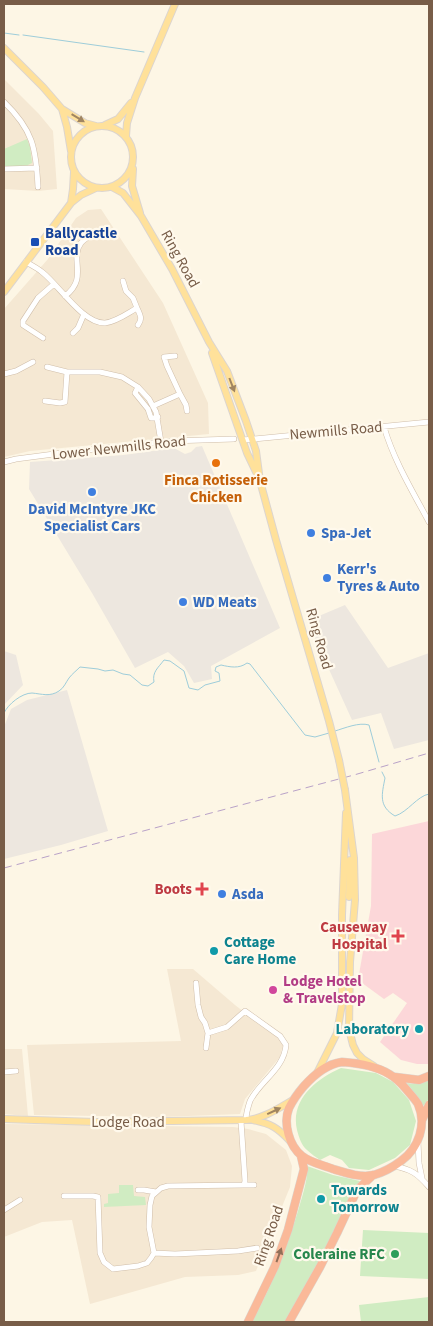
<svg xmlns="http://www.w3.org/2000/svg" width="433" height="1326" font-family="'Source Sans 3',sans-serif">
	<rect width="100%" height="100%" fill="#fdf6e5"/>
	<!-- residential -->
	<path fill="#f5e8d3" d="M4,79l35,35 14,17 4,58 -19,2 -34,-2z
		M101,209l62,94 45,100 1,31 -179,17 -26,6v-148l44,-50 28,-41 12,-8z
		M167,969h26l42,36 44,34 4,6 -3,12 -35,42 -5,15 -79,3 -127,-2 -7,-70 154,-4z
		M4,1049h18l6,67 -24,-2z
		M4,1124l229,3 15,2 18,5 20,16 6,16 -2,21 -34,84 -18,4 -53,2 -95,27 -18,-84 -30,2 -38,15z"/>
	<!-- industrial -->
	<path fill="#ede7df" d="M202,446l78,182 -69,38 1,13 -18,4 -10,-17 -16,-14 -33,16 -43,-75 -63,-104 1,-27 94,-7 50,-7 11,6 6,-2 5,-5z
		M345,605l43,63 41,-15v87l-35,9 -13,-36 -29,7 -45,-99z
		M4,651l12,4 7,30 -19,20z
		M67,690l41,141 -47,14 -57,14v-132l7,-18 16,-9z"/>
	<!-- medical -->
	<path fill="#fcd7d9" d="M429,821v243h-12l-16,-4 -21,-18 27,-39 -14,-10 -9,6 -26,-19 13,-74 1,-72z"/>
	<!-- green -->
	<path fill="#d0ecc2" d="M27,139l3,8 2,16 -4,2v2h-24v-18z
		M341,1068l35,5 17,9 16,18 7,21 -6,24 -15,13 -26,12 -20,-2 -7,-8 -12,-5 -10,5c-4,-3 -9,-6 -13,-10 -6,-5 -8,-13 -10,-20 -7,-30 19,-51 44,-62z
		M429,1079v20l-6,7 -4,-7 -12,-16 7,1z
		M307,1166l26,9 27,6c-10,14 -15,30 -23,45 -16,33 -33,65 -52,96h-33c19,-35 34,-72 46,-111 4,-15 10,-30 9,-45z
		M119,1185h14l1,11 11,1 1,8 -42,2v-3l4,-1v-9l11,-1z
		M363,1230l66,3v46l-69,-3z
		M429,1297v25h-68l-2,-17z"/>
	<g fill="none" stroke-linecap="round" stroke-linejoin="round">
		<!-- stream -->
		<path stroke="#9ecdda" stroke-width="1" d="M4,33l15,2
			M23,35l121,17
			M4,713c4,-9 18,-20 28,-20 10,1 18,4 27,-2 5,-3 7,-9 10,-13 3,-4 7,-7 11,-11l18,2 7,2 8,-1 10,4 7,1 12,10 6,1 6,-4c-2,-10 4,-14 10,-22l6,1 14,10 5,17 9,2 7,-5 15,-4 -1,-8 -4,-2 1,-4 5,-2c9,2 18,4 26,-2l3,1 55,71 10,2 14,-4
			M335,731c10,-3 24,-9 34,-6l10,37
			M382,772l3,6c-3,16 -7,28 10,38 13,-4 22,-20 34,-22"/>
		<!-- minor casing -->
		<g stroke="#d0beaa" stroke-width="6">
			<path id="minor" d="M4,102c29,28 32,46 34,85
				M4,169l33,-1
				M26,262c5,3 11,6 16,10 17,13 41,52 63,51 11,-1 23,-10 32,-15l-4,-10 -7,-7 -3,-10
				M65,296c24,-18 4,-37 16,-53 3,-4 9,-7 13,-10
				M137,308c3,7 6,10 1,17
				M73,333l5,-5 6,-14
				M43,338l-17,-11 -3,-2v-4l15,-23 16,-14
				M47,367l20,5h33l22,5 16,10 11,12 7,13 5,30
				M4,374l12,-3 17,-9
				M138,387l-3,6 13,16 3,9 7,-1
				M180,394l6,11 1,6
				M45,401l15,2 5,-1 2,-30
				M153,406l27,-12 -13,-28 -3,-9 11,-1
				M384,427c10,34 29,65 45,95
				M243,440l186,-18
				M4,462l12,-3 61,-8 94,-10 63,-2
				M196,983l2,22 3,12 4,6 3,10 -2,15
				M208,1033l19,-6 18,-16 35,25 6,9c-2,24 -26,36 -36,56 -2,6 -4,13 -4,19
				M4,1072l12,-1
				M418,1142l1,21 3,15
				M394,1166c17,3 24,8 35,21
				M244,1185h10
				M138,1190h6l12,2
				M64,1196h29l5,1 2,56 4,9 9,7 25,-3 9,-3 4,-5 3,-5 -5,-26 1,-22 2,-9 9,-8 7,-2 76,-1 1,-4 -4,-60
				M4,1210l16,-10
				M154,1253l21,1 63,-3 19,-3"/>
		</g>
		<!-- major casing -->
		<g stroke="#dcd5cf" stroke-width="8">
			<path id="major" d="M4,48l39,39 19,22 23,14 11,3
				M62,109l5,18 4,24
				M105,125l13,-6 13,-16
				M71 157a31 31 0 1 1 62 0a31 31 0 1 1-62 0Z
				M126,136l1,-13 8,-25 40,-94
				M133,169l-1,17 8,27
				M112,187l11,6 18,23 31,53 37,73 18,29 19,50 10,30 4,30 16,59 53,181 10,39
				M71,203l2,-14 1,-17
				M4,292l67,-89 10,-8 15,-7
				M212,353l35,100 10,21
				M345,790l9,68 1,42 -5,62 -1,67 4,16 4,8 6,6 11,7
				M349,897l1,-37
				M317,1073l20,-40 5,-29v-89l4,-102
				M4,1119l92,3 150,-2c17,-1 33,-12 47,-20
				M253,1120c18,4 24,7 37,21"/>
		</g>
		<!-- highway casing -->
		<g stroke="#dcd5cf" stroke-width="9">
			<path id="highway" d="M342,1062c15,1 34,4 47,12 7,4 12,9 17,15 4,5 9,10 12,15 9,20 1,44 -17,57 -8,6 -17,11 -27,14 -13,3 -28,-2 -41,-6 -10,-4 -22,-6 -31,-13 -13,-10 -19,-33 -13,-48 4,-8 9,-15 15,-22 10,-11 22,-22 38,-24z
				M395,1077l24,3 10,-4
				M422,1120l7,-15
				M248,1322l27,-56 13,-36 16,-61 -3,-13
				M289,1322l31,-55 17,-34 20,-43 16,-15"/>
		</g>
		<!-- minor -->
		<use href="#minor" stroke="#fff" stroke-width="5"/>
		<!-- major -->
		<use href="#major" stroke="#ffe19a" stroke-width="6"/>
		<!-- highway -->
		<use href="#highway" stroke="#fab999" stroke-width="8"/>
		<!-- rail -->
		<path stroke="#b9a2c8" stroke-width="1" stroke-dasharray="8 5" stroke-linecap="butt" d="M4,868l350,-93 75,-22"/>
		<!-- major-bridge casing -->
		<g stroke="#dcd5cf" stroke-width="8" stroke-linecap="butt">
			<path id="major-bridge" d="M339,760l6,30"/>
		</g>
		<!-- major-bridge -->
		<use href="#major-bridge" stroke="#ffe19a" stroke-width="6"/>
	</g>
	<!-- one-way arrows -->
	<defs><path id="oneway-solid" d="M-6-.8H1V-3.2L6.5 0L1 3.2V.8H-6Z" transform="scale(1.25)"/></defs>
	<g fill="#a08561">
		<use href="#oneway-solid" transform="translate(78 118) rotate(31)"/>
		<use href="#oneway-solid" transform="translate(232 385) rotate(69)"/>
		<use href="#oneway-solid" transform="translate(274 1111) rotate(-25)"/>
	</g>
	<use fill="#926f58" href="#oneway-solid" transform="translate(279 1255) rotate(-70)"/>
	<!-- markers -->
	<rect fill="#1a4fb4" stroke="#fff9ec" stroke-width="2" x="30" y="237" width="10" height="10" rx="2.5"/>
	<circle fill="#e8710a" stroke="#fff9ec" stroke-width="2" cx="216" cy="463" r="5"/>
	<g fill="#3f7fe0" stroke="#fff9ec" stroke-width="2">
		<circle cx="92" cy="492" r="5"/>
		<circle cx="311" cy="533" r="5"/>
		<circle cx="327" cy="578" r="5"/>
		<circle cx="183" cy="602" r="5"/>
		<circle cx="222" cy="894" r="5"/>
	</g>
	<g fill="#e0444e" stroke="#fff9ec" stroke-width="2">
		<path d="M199.5 881.5h5v5h5v5h-5v5h-5v-5h-5v-5h5z"/>
		<path d="M395.5 928.5h5v5h5v5h-5v5h-5v-5h-5v-5h5z"/>
	</g>
	<g fill="#0f9aa8" stroke="#fff9ec" stroke-width="2">
		<circle cx="214" cy="951" r="5"/>
		<circle cx="419" cy="1029" r="5"/>
		<circle cx="321" cy="1199" r="5"/>
	</g>
	<circle fill="#d1479c" stroke="#fff9ec" stroke-width="2" cx="273" cy="990" r="5"/>
	<circle fill="#2e9e5b" stroke="#fff9ec" stroke-width="2" cx="395" cy="1254" r="5"/>
	<g text-anchor="middle" dominant-baseline="central" stroke-width="4.5" stroke-linejoin="round" paint-order="stroke">
		<!-- transit labels -->
		<g font-size="15" font-weight="bold" fill="#164399" stroke="#fff9ec" text-anchor="start">
			<text x="45" y="233">Ballycastle<tspan x="45" dy="17">Road</tspan></text>
		</g>
		<!-- street labels -->
		<g font-size="15" fill="#785d48" stroke="#fff9ec">
			<text transform="translate(180 259) rotate(61)">Ring Road</text>
			<text transform="translate(336 431) rotate(-5)">Newmills Road</text>
			<text transform="translate(119 448) rotate(-6)">Lower Newmills Road</text>
			<text transform="translate(319 639) rotate(74)">Ring Road</text>
			<text x="128" y="1122">Lodge Road</text>
			<text transform="translate(269 1236) rotate(-71)">Ring Road</text>
		</g>
		<!-- food labels -->
		<g font-size="15" font-weight="bold" fill="#c56008" stroke="#fff9ec">
			<text x="216" y="480">Finca Rotisserie<tspan x="216" dy="17">Chicken</tspan></text>
		</g>
		<!-- shop labels -->
		<g font-size="15" font-weight="bold" fill="#366cbe" stroke="#fff9ec" text-anchor="start">
			<text x="92" y="509" text-anchor="middle">David McIntyre JKC<tspan x="92" dy="17">Specialist Cars</tspan></text>
			<text x="321" y="533">Spa-Jet</text>
			<text x="337" y="569">Kerr's<tspan x="337" dy="17">Tyres &amp; Auto</tspan></text>
			<text x="193" y="602">WD Meats</text>
			<text x="232" y="894">Asda</text>
		</g>
		<!-- health labels -->
		<g font-size="15" font-weight="bold" fill="#be3a42" stroke="#fff9ec" text-anchor="end">
			<text x="192" y="889">Boots</text>
			<text x="387" y="927">Causeway<tspan x="387" dy="17">Hospital</tspan></text>
		</g>
		<!-- culture labels -->
		<g font-size="15" font-weight="bold" fill="#0d838f" stroke="#fff9ec" text-anchor="start">
			<text x="224" y="942">Cottage<tspan x="224" dy="17">Care Home</tspan></text>
			<text x="409" y="1029" text-anchor="end">Laboratory</text>
			<text x="331" y="1190">Towards<tspan x="331" dy="17">Tomorrow</tspan></text>
		</g>
		<!-- hotel labels -->
		<g font-size="15" font-weight="bold" fill="#b23c85" stroke="#fff9ec" text-anchor="start">
			<text x="283" y="981">Lodge Hotel<tspan x="283" dy="17">&amp; Travelstop</tspan></text>
		</g>
		<!-- leisure labels -->
		<g font-size="15" font-weight="bold" fill="#27864d" stroke="#fff9ec" text-anchor="end">
			<text x="385" y="1254">Coleraine RFC</text>
		</g>
	</g>
	<!-- border -->
	<rect width="433" height="1326" fill="none" stroke="#785d48" stroke-width="10"/>
</svg>
